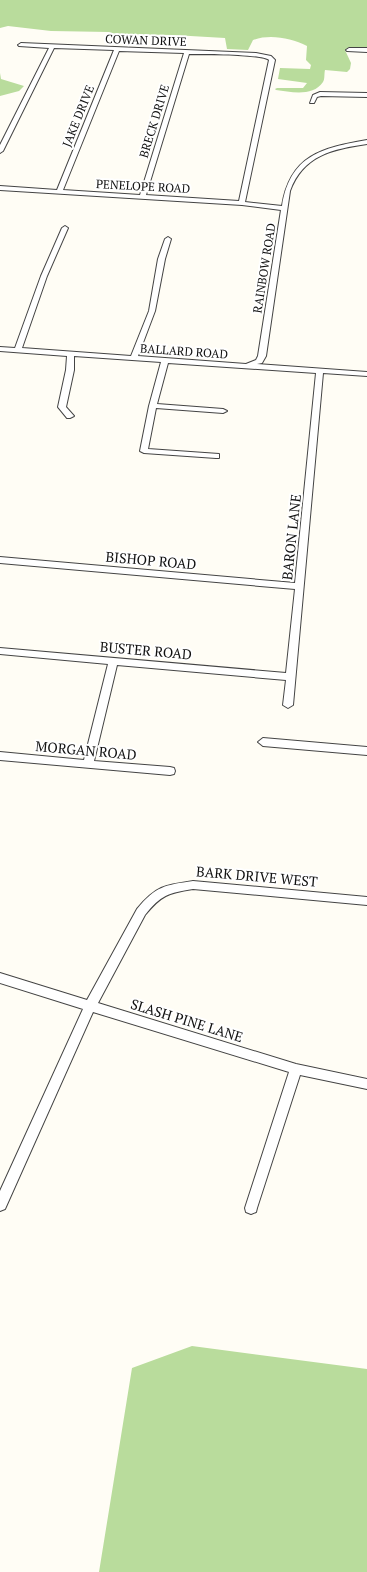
<svg xmlns="http://www.w3.org/2000/svg" width="367" height="1572" font-family="'PT Serif',serif">
	<rect width="100%" height="100%" fill="#fffdf5"/>
	<!-- forest -->
	<path fill="#b9dc9c" d="M0,0h367v49l-18,-2 -4,3 6,13 -1,6 -3,3 -22,-2c-1,4 0,9 -2,12 -10,15 -32,10 -47,8l-1,-1 2,-1h26l4,-5 -29,-4 2,-11 30,1 1,-4 -5,-5 1,-14c-16,-8 -37,-12 -54,-6l-5,10 -21,-1 -2,-11 -52,-3 -58,-1 -6,-2 -58,-1 -43,-5 -8,2z
		M0,73l1,6 23,7 -5,5 -19,5z
		M192,1346l175,23v203h-268l33,-204z"/>
	<g fill="none" stroke-linecap="round" stroke-linejoin="round">
		<!-- minor casing -->
		<g stroke="#444" stroke-width="2">
			<path id="minor" d="M21,43l235,10 15,3 4,4 -30,142 37,4c8,-51 40,-58 85,-66v4c-34,5 -64,11 -77,47l-24,165 -4,7 -5,1 110,8v4l-44,-3 -30,332 -5,3 -5,-3 3,-25 -169,-15 -23,96 76,6 4,1 1,3 -1,3 -4,1 -170,-15v-8l84,8 24,-96 -108,-10v-6l286,25 9,-84 -295,-26v-6l295,26 21,-210 -148,-10 -11,41 66,5 4,2 -4,2 -67,-5 -8,41 71,5v4h-3l-72,-5 -4,-2 9,-45 12,-44 -87,-6v14l-8,37 8,9 -4,2h-3l-9,-11 8,-37 1,-14 -67,-5v-4l15,1 26,-72 21,-48 3,-2 3,2 -21,48 -25,72 109,8 18,-45 9,-52 7,-20 3,-2 3,2 -6,20 -10,52 -17,45 108,8 10,-4 2,-4 23,-146 -39,-5 -242,-15v-4l57,4 57,-140 -60,-2 -51,103 -3,2v-8l49,-97 -30,-2 -1,-1zM119,51l65,2 -44,142 -77,-5zM189,54c13,0 73,0 80,6l-30,141 -93,-6z
				M349,48h18v4l-20,-1 -1,-1z
				M320,92l47,1v4l-46,-1 -4,1 -3,6h-4l3,-8z
				M263,738l104,9v8l-104,-9 -5,-4z
				M193,881l174,16v8l-174,-16c-25,4 -32,6 -48,26l-47,88 198,61 71,15v10l-67,-14 -43,133 -1,4 -5,2 -5,-2 -1,-4 44,-136 -196,-60 -88,197 -5,2v-20l83,-182 -83,-26v-10l87,27 50,-91c19,-23 28,-24 56,-28z"/>
		</g>
		<!-- minor -->
		<use href="#minor" fill="#fff" fill-rule="evenodd"/>
	</g>
	<g text-anchor="middle" dominant-baseline="central" stroke-width="4" stroke-linejoin="round" paint-order="stroke">
		<!-- far-street labels -->
		<g font-size="12" fill="#111" stroke="#fff">
			<text transform="translate(146 40) rotate(2)">COWAN DRIVE</text>
			<text transform="translate(78 116) rotate(-68)">JAKE DRIVE</text>
			<text transform="translate(154 121) rotate(-73)">BRECK DRIVE</text>
			<text transform="translate(143 186) rotate(3)">PENELOPE ROAD</text>
			<text transform="translate(264 268) rotate(-81)">RAINBOW ROAD</text>
			<text transform="translate(184 351) rotate(4)">BALLARD ROAD</text>
		</g>
		<!-- street labels -->
		<g font-size="14" fill="#111" stroke="#fff">
			<text transform="translate(291 537) rotate(-84)">BARON LANE</text>
			<text transform="translate(151 560) rotate(5)">BISHOP ROAD</text>
			<text transform="translate(146 650) rotate(5)">BUSTER ROAD</text>
			<text transform="translate(86 750) rotate(5)">MORGAN ROAD</text>
			<text transform="translate(257 876) rotate(5)">BARK DRIVE WEST</text>
			<text transform="translate(187 1020) rotate(17)">SLASH PINE LANE</text>
		</g>
	</g>
</svg>
